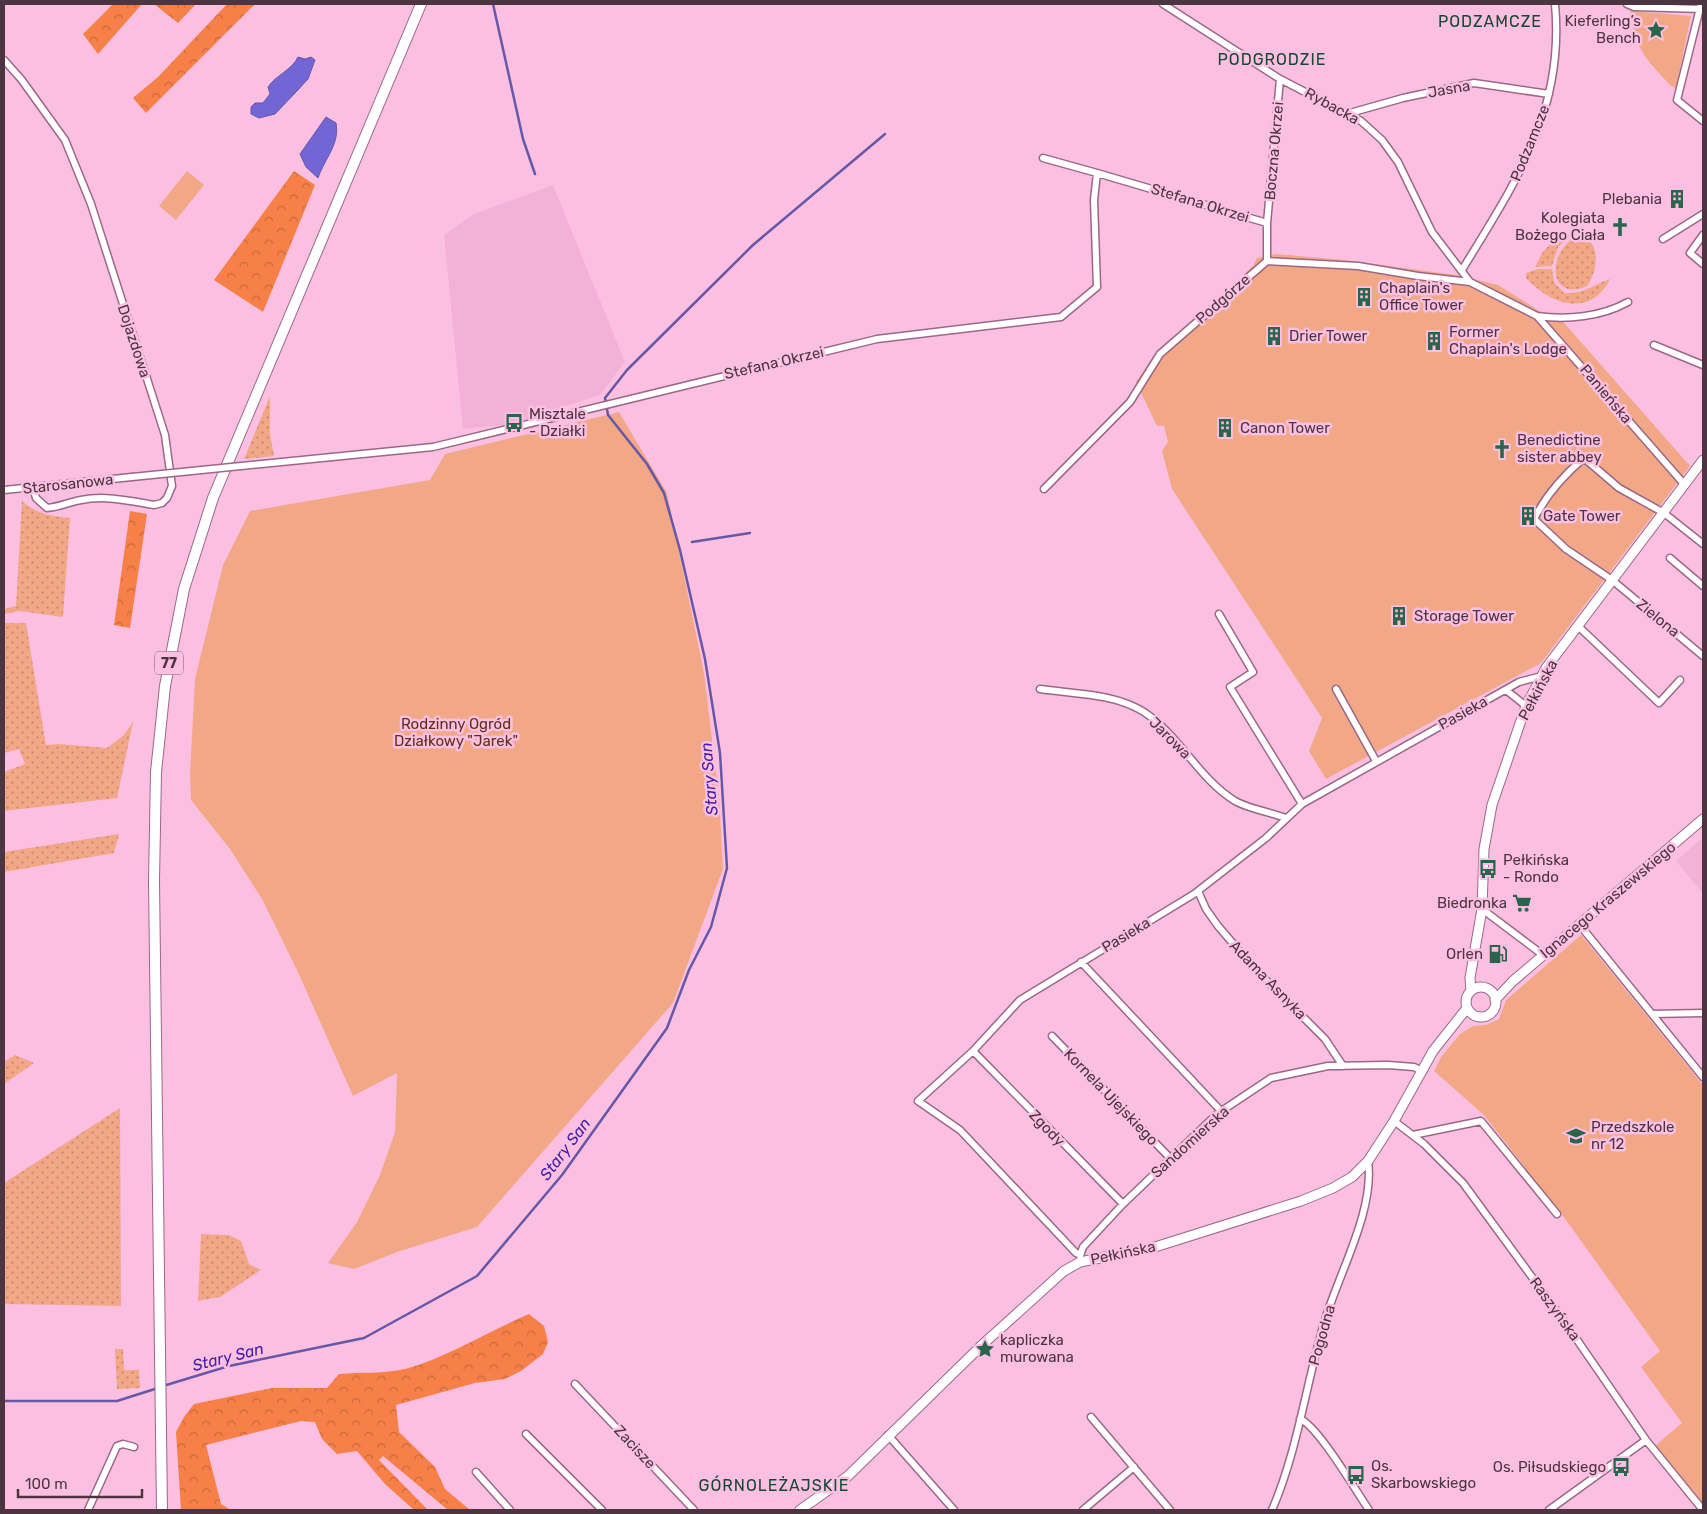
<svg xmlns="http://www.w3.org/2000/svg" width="1707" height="1514" font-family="Rubik,sans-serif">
	<defs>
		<pattern id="grass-dots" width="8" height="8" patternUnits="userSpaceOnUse" patternTransform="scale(1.25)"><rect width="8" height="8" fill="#f2a787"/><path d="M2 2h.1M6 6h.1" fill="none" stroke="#c68970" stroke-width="1.8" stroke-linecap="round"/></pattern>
		<pattern id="forest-crowns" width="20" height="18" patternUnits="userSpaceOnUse" patternTransform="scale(1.25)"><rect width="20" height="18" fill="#f68047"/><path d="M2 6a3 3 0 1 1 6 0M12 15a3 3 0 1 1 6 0" fill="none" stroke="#c96a3d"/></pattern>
	</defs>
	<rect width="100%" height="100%" fill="#fbc0e1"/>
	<!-- built -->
	<path fill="#f3b1d7" d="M553,185l72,177 -25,33 -88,29 -49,5 -19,-194 30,-21z
		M1703,837v57l-27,-33z"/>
	<!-- grass -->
	<path fill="url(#grass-dots)" d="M1563,230l7,6 -12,11 -6,19 -17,1 7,-14z
		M1579,236c23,3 19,36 8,50 -41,18 -40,-39 -8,-50z
		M1538,269h14l2,13 10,11c19,2 28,-8 46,-14 -20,40 -60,25 -84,-1v-5z
		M270,396v38l4,22 -30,3z
		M22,501c14,13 29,15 48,17l-7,99 -44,-6 -15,3v-5l12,-3z
		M4,623h22l20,122 13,-1 48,4 17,-13 9,-13 -16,76 -113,13v-39l21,-8 -6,-15 -15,4z
		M119,834l-5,19 -110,19v-20z
		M15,1055l19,8 -30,21v-22z
		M120,1108l1,198 -117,-2v-121z
		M201,1234l28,1 12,6 8,23 12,6 -41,27 -22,4z
		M115,1349h8l1,21h15l1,18 -23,1z"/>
	<!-- forest -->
	<path fill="url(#forest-crowns)" d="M113,4h29l-44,50 -15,-20z
		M154,4h42l-18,19z
		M227,4h28l-109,109 -13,-15 25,-21z
		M294,171l21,14 -52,127 -49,-32z
		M130,511l17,3 -17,114 -16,-3z
		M529,1314l15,12 4,16 -5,12 -22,17 -16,8 -30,4 -79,22 3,27 36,35 10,22 25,21h-22l-65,-54 -4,4 49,50h-14l-29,-26 -28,-33 -20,3 -15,-15 -7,-17 -14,-1 -95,24 15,59 10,6h-50l-5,-78 8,-15 10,-13 78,-16h55l12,-14c21,-2 45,0 66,-5 43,-12 82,-37 124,-55z"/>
	<!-- green -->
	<path fill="#f2a787" d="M1630,11l61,5 -15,72 -5,-2c-26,-28 -35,-35 -41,-75z
		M187,171l17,14 -28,35 -17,-14z
		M1276,254l69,6 111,15 42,10 43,27 17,4 132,150 -149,197 -215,116 -17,-28 13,-33 -150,-229 -10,-38 6,-9 -4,-16h-7l-21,-44 17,-25 100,-91 4,-8z
		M619,412l48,81 37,180 15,124 4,72 -50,134 -196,224 -77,24 -46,18 -26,-6 29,-41 23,-47 15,-43 2,-59 -44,23 -56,-126 -35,-71 -32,-50 -39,-49 -1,-26 5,-95 28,-114 27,-54 180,-31 15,-26z
		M1581,935l122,150v423l-48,-62 27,-23 -41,-56 19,-16 -94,-131 -82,-105 -50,-44 7,-14 19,-23 13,-8 13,-1 13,-6 7,-19z"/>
	<!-- water -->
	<path fill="#7166d3" stroke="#6657a7" d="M298,57l7,2 6,-2 4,3 -7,19 -12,13 -21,22 -16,4 -8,-4v-7l4,-4h8l7,-9 -2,-7c8,-12 24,-17 30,-30z
		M326,117l10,6c4,21 -11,35 -18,55l-12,-11 -6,-13z"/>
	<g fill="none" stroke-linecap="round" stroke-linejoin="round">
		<!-- stream -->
		<path stroke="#6657a7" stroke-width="2.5" d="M493,4l30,135 12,35
			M692,542l58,-9
			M163,1386l66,-20 135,-28 113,-62 85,-101 105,-147 22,-58 22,-43 16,-59 -7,-115 -15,-94 -25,-109 -16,-57 -17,-29 -39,-49 -3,-17 22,-28 126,-125 132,-111
			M4,1401h113l41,-13"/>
		<!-- street casing -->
		<g stroke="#9c6786" stroke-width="9">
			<path id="street" d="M1163,4l117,75 81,42 21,19 16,22 34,70 38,50 67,34 147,168
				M1627,4l7,3 69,2
				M1701,4l-24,96 26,21
				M4,60l17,19 44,61 26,64 74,231 7,51 -5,12 -5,5 -8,2c-23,-4 -49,-10 -73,-5 -12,2 -21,7 -34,8l-11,-10 -3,-11
				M1350,113l53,-15 71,-15 75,11
				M1043,158l54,15
				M1703,235l-13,18 13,11
				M1663,239l40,-25
				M1267,261v-38l13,-144
				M1462,270c53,-87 103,-159 93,-266
				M1537,316c30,4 64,1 91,-14
				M1654,345l49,20
				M332,457l101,-10 444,-108 184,-22 36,-30 -3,-87 3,-27 170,50
				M1044,489l86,-87 30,-48 107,-93 91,5 60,10 52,6
				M4,490l128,-13
				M1703,544l-39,-31 -45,-25 -35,-30c-20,17 -38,37 -50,61l32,30 46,31 91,76
				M1670,558l33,28
				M1219,614l34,58 -23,15 72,117
				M1578,626l81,77 21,-23
				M1040,689c34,5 74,4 104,23 35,23 55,67 91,89 14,8 35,11 51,17
				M1336,689l40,72
				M1506,690l20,16
				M1198,891l8,18 12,17 37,43 70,70 18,27
				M1482,909l61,46
				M1579,924l124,153
				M1081,962l140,149
				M1652,1014l51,-1
				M1052,1036l118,122
				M973,1051l150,153
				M1394,1121l30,23 39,39 99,135 84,122 57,70
				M1413,1135l68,-14 76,93
				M1080,1254l-4,-1 -116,-123 -42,-29 55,-50 47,-51 174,-106 72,-56 36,-34 217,-122 23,-6
				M1080,1256l3,-9 40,-43 94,-90 54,-36 57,-12 60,-1 26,2 8,4
				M575,1384l119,126
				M1091,1417l79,93
				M1300,1419c18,7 56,72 69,91
				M526,1434l76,76
				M888,1435l66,75
				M476,1472l34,38
				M88,1510l29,-64 6,-2 11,3
				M1083,1510l51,-43
				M1272,1510c26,-60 34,-127 53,-190 14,-47 50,-110 43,-159
				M1549,1510l97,-70"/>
		</g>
		<!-- secondary casing -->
		<g stroke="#9c6786" stroke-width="11">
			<path id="secondary" d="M1466 1002a15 15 0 1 1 30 0a15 15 0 1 1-30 0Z
				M1471,991l-1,-13 12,-69 2,-60 8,-44 34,-99 20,-38 157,-208
				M1495,1000l18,-19 190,-162
				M800,1510l48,-34 134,-131 82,-74 16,-9 75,-15 146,-46 32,-13 19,-11 16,-16 26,-40 39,-70 34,-43"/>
		</g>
		<!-- primary casing -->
		<g stroke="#9c6786" stroke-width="12">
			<path id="primary" d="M162,1510l-8,-629 2,-109 9,-86 19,-97 29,-91 208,-494"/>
		</g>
		<!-- street -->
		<use href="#street" stroke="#fff" stroke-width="6"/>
		<!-- secondary -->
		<use href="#secondary" stroke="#fff" stroke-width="9"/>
		<!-- primary -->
		<use href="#primary" stroke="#fff" stroke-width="10"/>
		<!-- street-bridge casing -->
		<g stroke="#9c6786" stroke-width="9" stroke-linecap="butt">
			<path id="street-bridge" d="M132,477l200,-20"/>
		</g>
		<!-- street-bridge -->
		<use href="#street-bridge" stroke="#fff" stroke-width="6"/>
	</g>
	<!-- icons -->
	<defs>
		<g id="sight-bare" transform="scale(1.5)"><path d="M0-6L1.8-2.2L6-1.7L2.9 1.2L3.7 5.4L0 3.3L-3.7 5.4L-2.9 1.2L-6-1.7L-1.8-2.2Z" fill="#2b644d" stroke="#fbc0e1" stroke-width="2.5" paint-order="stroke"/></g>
		<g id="building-bare" transform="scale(1.5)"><path d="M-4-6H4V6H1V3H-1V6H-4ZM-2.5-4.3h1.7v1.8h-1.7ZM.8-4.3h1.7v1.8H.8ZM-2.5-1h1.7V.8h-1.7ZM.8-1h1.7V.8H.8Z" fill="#2b644d" stroke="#fbc0e1" stroke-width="2.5" paint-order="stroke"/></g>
		<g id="church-bare" transform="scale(1.5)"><path d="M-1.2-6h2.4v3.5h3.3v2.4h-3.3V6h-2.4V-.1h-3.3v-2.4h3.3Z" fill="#2b644d" stroke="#fbc0e1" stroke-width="2.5" paint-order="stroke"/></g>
		<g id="bus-bare" transform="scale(1.5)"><path d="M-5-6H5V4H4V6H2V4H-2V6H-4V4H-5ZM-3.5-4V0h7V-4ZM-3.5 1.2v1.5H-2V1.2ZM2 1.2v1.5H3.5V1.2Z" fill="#2b644d" stroke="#fbc0e1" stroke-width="2.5" paint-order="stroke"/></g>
		<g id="supermarket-bare" transform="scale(1.5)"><path d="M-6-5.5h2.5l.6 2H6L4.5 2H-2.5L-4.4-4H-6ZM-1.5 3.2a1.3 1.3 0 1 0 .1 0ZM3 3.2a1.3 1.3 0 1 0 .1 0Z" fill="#2b644d" stroke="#fbc0e1" stroke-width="2.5" paint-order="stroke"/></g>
		<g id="fuel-bare" transform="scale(1.5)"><path d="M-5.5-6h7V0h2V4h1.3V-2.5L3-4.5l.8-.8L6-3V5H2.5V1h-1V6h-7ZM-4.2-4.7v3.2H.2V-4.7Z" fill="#2b644d" stroke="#fbc0e1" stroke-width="2.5" paint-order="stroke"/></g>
		<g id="school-bare" transform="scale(1.5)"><path d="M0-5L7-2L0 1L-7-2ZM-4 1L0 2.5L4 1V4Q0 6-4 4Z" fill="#2b644d" stroke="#fbc0e1" stroke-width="2.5" paint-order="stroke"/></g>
	</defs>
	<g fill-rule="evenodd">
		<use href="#sight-bare" x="1656" y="30"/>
		<use href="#building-bare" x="1677" y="199"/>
		<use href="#church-bare" x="1620" y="227"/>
		<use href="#building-bare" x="1364" y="297"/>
		<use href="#building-bare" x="1274" y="336"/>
		<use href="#building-bare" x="1434" y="341"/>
		<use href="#bus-bare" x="514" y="423"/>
		<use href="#building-bare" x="1225" y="428"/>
		<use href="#church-bare" x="1502" y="449"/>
		<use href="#building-bare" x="1528" y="516"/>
		<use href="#building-bare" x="1399" y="616"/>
		<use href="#bus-bare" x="1488" y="869"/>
		<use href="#supermarket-bare" x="1522" y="903"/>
		<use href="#fuel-bare" x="1498" y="954"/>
		<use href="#school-bare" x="1576" y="1136"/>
		<use href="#sight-bare" x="985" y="1349"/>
		<use href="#bus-bare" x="1621" y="1467"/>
		<use href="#bus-bare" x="1356" y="1475"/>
	</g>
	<g text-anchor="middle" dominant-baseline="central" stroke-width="5" stroke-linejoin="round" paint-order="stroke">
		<!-- shield labels -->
		<rect fill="#fbc0e1" stroke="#805e71" stroke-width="1" x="155" y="651.5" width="28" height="23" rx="4"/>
		<g font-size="14" font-weight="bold" fill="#4c3441">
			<text x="169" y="663">77</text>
		</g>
		<!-- poi labels -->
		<g font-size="15" fill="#4c3441" stroke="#fbc0e1" text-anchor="start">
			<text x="1641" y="21" text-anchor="end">Kieferling’s<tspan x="1641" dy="17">Bench</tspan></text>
			<text x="1662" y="199" text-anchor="end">Plebania</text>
			<text x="1605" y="218" text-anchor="end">Kolegiata<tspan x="1605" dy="17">Bożego Ciała</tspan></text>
			<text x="1379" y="288">Chaplain's<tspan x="1379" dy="17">Office Tower</tspan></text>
			<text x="1449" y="332">Former<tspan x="1449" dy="17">Chaplain's Lodge</tspan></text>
			<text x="1289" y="336">Drier Tower</text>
			<text x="529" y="414">Misztale<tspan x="529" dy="17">- Działki</tspan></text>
			<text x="1240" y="428">Canon Tower</text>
			<text x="1517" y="440">Benedictine<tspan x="1517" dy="17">sister abbey</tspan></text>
			<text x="1543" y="516">Gate Tower</text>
			<text x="1414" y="616">Storage Tower</text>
			<text x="1503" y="860">Pełkińska<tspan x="1503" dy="17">- Rondo</tspan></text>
			<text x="1507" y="903" text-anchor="end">Biedronka</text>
			<text x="1483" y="954" text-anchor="end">Orlen</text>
			<text x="1591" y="1127">Przedszkole<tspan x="1591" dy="17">nr 12</tspan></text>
			<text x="1000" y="1340">kapliczka<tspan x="1000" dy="17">murowana</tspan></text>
			<text x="1371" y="1466">Os.<tspan x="1371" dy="17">Skarbowskiego</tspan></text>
			<text x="1606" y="1467" text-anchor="end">Os. Piłsudskiego</text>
		</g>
		<!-- street labels -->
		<g font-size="15" fill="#4c3441" stroke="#fbc0e1">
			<text transform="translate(1449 89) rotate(-10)">Jasna</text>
			<text transform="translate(1332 106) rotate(29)">Rybacka</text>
			<text transform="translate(1530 143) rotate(-68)">Podzamcze</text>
			<text transform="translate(1274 151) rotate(-85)">Boczna Okrzei</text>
			<text transform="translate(1200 203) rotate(17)">Stefana Okrzei</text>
			<text transform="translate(1223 299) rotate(-41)">Podgórze</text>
			<text transform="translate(134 341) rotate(72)">Dojazdowa</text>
			<text transform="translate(774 363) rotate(-13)">Stefana Okrzei</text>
			<text transform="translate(1606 394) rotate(50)">Panieńska</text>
			<text transform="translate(68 484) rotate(-6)">Starosanowa</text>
			<text transform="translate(1658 618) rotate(39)">Zielona</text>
			<text transform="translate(1538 690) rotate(-62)">Pełkińska</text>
			<text transform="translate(1463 713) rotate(-29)">Pasieka</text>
			<text transform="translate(1170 738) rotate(45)">Jarowa</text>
			<text transform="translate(1608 900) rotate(-40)">Ignacego Kraszewskiego</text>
			<text transform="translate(1126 935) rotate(-31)">Pasieka</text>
			<text transform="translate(1268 980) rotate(46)">Adama Asnyka</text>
			<text transform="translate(1111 1097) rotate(46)">Kornela Ujejskiego</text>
			<text transform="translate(1047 1128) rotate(46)">Zgody</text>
			<text transform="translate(1190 1142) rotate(-42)">Sandomierska</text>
			<text transform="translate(1123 1253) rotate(-12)">Pełkińska</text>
			<text transform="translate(1555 1309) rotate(54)">Raszyńska</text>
			<text transform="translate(1322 1335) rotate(-74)">Pogodna</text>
			<text transform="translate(635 1447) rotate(47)">Zacisze</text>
		</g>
		<!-- park labels -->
		<g font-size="15" fill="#5e2f19" stroke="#fbc0e1">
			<text x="456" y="724">Rodzinny Ogród<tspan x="456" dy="17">Działkowy "Jarek"</tspan></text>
		</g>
		<!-- neighbourhood labels -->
		<g font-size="16" letter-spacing="1" fill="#184634" stroke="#fbc0e1">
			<text x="1490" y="21">PODZAMCZE</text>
			<text x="1272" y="59">PODGRODZIE</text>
			<text x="774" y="1485">GÓRNOLEŻAJSKIE</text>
		</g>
		<!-- water labels -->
		<g font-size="16" font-style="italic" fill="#4221a4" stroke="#fbc0e1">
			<text transform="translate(709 779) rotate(-95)">Stary San</text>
			<text transform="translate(565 1149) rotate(-53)">Stary San</text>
			<text transform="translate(228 1357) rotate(-14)">Stary San</text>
		</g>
	</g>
	<!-- border -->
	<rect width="1707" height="1514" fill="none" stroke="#4c3441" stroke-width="10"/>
	<!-- scale -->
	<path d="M18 1489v8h124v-8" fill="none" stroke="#4c3441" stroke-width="2.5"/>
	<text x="25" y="1489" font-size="15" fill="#4c3441" stroke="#fbc0e1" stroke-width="4" paint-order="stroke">100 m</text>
</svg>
